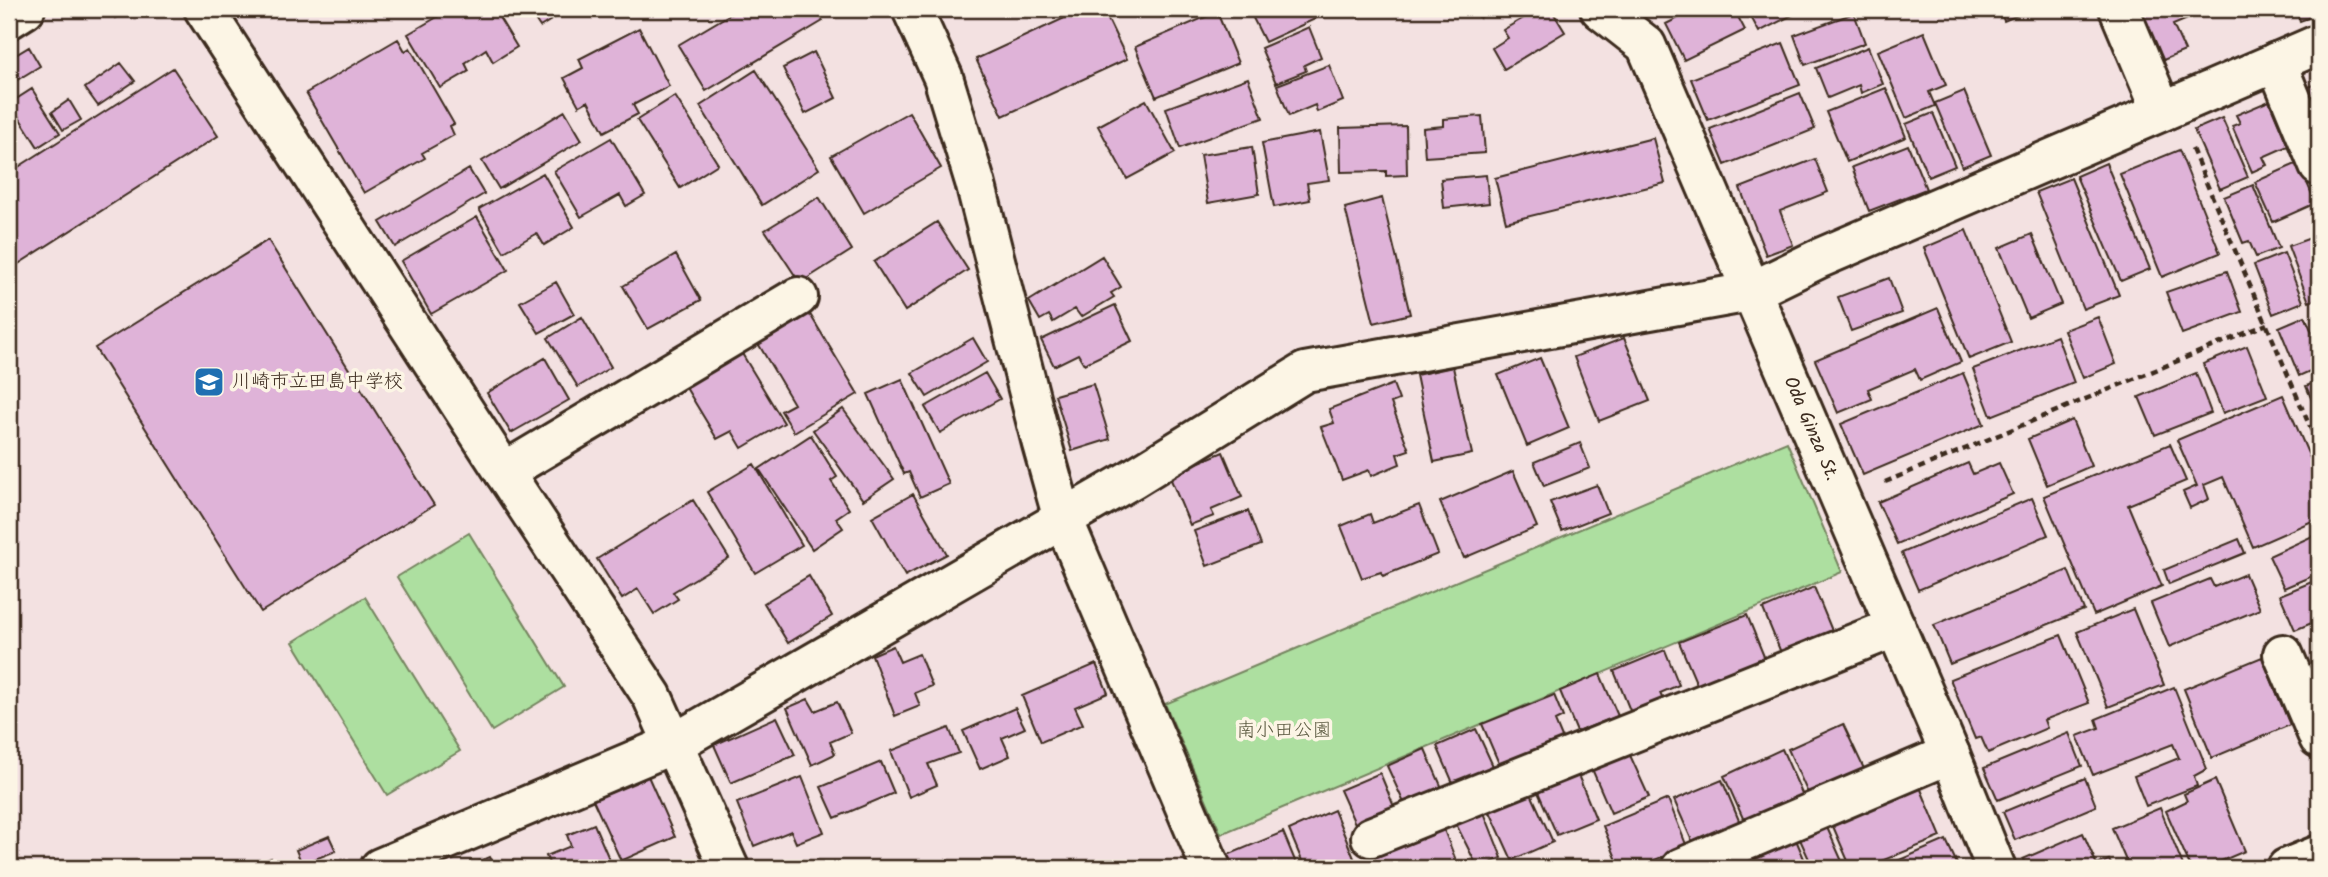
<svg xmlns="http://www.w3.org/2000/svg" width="2328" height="877" font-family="Kalam,'Klee One',sans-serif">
	<rect width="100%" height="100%" fill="#f3e1e1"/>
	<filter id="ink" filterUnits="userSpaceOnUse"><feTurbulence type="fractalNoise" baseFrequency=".0143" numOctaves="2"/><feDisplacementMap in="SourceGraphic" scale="14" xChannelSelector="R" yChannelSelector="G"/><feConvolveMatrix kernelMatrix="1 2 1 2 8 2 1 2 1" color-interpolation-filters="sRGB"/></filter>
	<g filter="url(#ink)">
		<!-- green -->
		<path fill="#addfa0" stroke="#74845f" stroke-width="2" d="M1787,442l55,130 -621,262 -56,-130z
			M469,533l95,154 -72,44 -95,-154z
			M365,597l95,154 -73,44 -94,-153z"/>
		<!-- building -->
		<path fill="#dfb3d8" stroke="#3b2a1e" stroke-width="2" d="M110,9h21l-16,9z
			M451,9h43l23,38 -24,15 -7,-13 -21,14 4,8 -29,17 -32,-54z
			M528,9h41l-29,18z
			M739,9h88l1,2 -8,5 3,5 -117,70 -28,-46z
			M1084,9h19l24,50 -124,57 -27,-57z
			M1267,9h43l5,10 -50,23 -13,-26z
			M1472,9h18l-10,9z
			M1539,9h12l14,23 -61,37 -12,-21 16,-10 -5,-8z
			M1657,9h19l-15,8z
			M1696,9h38l11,21 -61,30 -18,-36z
			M1740,9h64l-45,23 -11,-21 -6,3z
			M1999,9h33l-28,12z
			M2132,9h53l5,9 -17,7 12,26 -29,12z
			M2295,9h24v5l-19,7z
			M1217,12l21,51 -82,34 -21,-50z
			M1854,13l11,30 -60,22 -11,-30z
			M1309,27l12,30 -17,8 2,6 -30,12 -15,-35z
			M639,28l30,58 -36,19 5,9 -34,18 -16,-31 -9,5 -15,-28 19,-10 -4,-9z
			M1924,32l22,53 -17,7 6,14 -29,12 -28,-67z
			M398,39l7,12 5,-3 44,76 -4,2 4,9 -32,18 3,5 -61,35 -58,-100z
			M1783,43l17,42 -92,35 -17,-41z
			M29,47l11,19 -31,19v-26z
			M1868,47l15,37 -22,9 -2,-8 -31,13 -12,-30z
			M814,52l22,46 -31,16 -22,-46z
			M121,63l14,18 -37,25 -13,-18z
			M1329,65l14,36 -26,11 -2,-7 -26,11 -12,-31z
			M173,68l45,68 -209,134v-97z
			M756,70l63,99 -57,36 -62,-99z
			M1248,78l15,40 -83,30 -14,-40z
			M2319,83v51l-18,-44z
			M1886,88l20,49 -59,25 -21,-50z
			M32,89l28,44 -22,14 -28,-44z
			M1964,91l27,64 -29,12 -27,-64z
			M1800,93l15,36 -90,36 -15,-36z
			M675,96l43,68 -38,24 -43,-68z
			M69,100l12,20 -18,10 -11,-18z
			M1146,100l29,53 -48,26 -29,-53z
			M2269,101l19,45 -25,11 4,8 -15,7 -20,-46 8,-3 -4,-8z
			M565,111l17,29 -83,49 -17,-28z
			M909,112l32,56 -77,45 -33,-57z
			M1933,113l22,53 -27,11 -22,-53z
			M1482,116l3,37 -60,4 -2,-29 21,-2v-7z
			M2222,118l26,59 -28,12 -26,-59z
			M9,124l9,17 -9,6z
			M1406,126l1,49 -21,1v-5l-45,1 -1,-44z
			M1320,132l9,48 -22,3 3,17 -36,7 -12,-64z
			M611,138l34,57 -19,11 -6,-11 -39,22 -27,-46z
			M1653,138l12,45 -159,39 -11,-44z
			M1908,145l18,44 -57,22 -17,-44z
			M1252,147l7,47 -51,9 -8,-48z
			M2179,150l41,103 -58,24 -42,-103z
			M1815,159l13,33 -48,19 13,34 -27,10 -26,-67z
			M2106,163l44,106 -29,12 -45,-105z
			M2298,163l18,40 -43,19 -18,-40z
			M469,169l15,25 -89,53 -15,-25z
			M543,173l31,54 -30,18 -7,-12 -33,19 -25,-43z
			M1486,175l3,28 -45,5 -3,-29z
			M2071,178l48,117 -36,14 -47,-117z
			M2253,185l26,63 -23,9 -7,-16 -6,2 -19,-46z
			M819,197l33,53 -52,33 -35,-53z
			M1382,198l28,116 -36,9 -29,-115z
			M477,217l31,53 -77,44 -30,-53z
			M937,222l31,48 -63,41 -31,-49z
			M1966,230l45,112 -42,17 -45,-111z
			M2032,234l29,70 -33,14 -29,-70z
			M2319,235v63l-10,4 -21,-56z
			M268,240l166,265 -173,107 -166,-264z
			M2284,253l19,49 -30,12 -19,-49z
			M676,255l25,45 -53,29 -25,-43z
			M1102,256l19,31 -10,6 3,4 -33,20 -6,-8 -22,13 -4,-7 -9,5 -11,-19z
			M2227,271l15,41 -60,22 -16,-42z
			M1889,278l13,35 -51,18 -13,-34z
			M556,282l18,32 -35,19 -19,-31z
			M802,301l56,93 -64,38 -13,-21 13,-7 -38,-64z
			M1115,305l17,36 -48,23 -6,-10 -24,12 -13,-26z
			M1938,308l23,54 -41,18 -5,-11 -47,20 4,10 -34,14 -23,-53z
			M2305,316l14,32v19l-20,9 -20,-49z
			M582,317l29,50 -33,20 -30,-49z
			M2098,317l18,47 -33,14 -19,-48z
			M2057,336l17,47 -83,33 -18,-47z
			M973,338l14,24 -60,35 -15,-24z
			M1624,338l26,63 -51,20 -25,-64z
			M2247,346l20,50 -44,17 -20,-49z
			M738,347l46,76 -42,25 -10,-17 -15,8 -35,-58z
			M545,358l24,42 -58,33 -24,-40z
			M1540,358l29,70 -42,18 -29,-71z
			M1453,367l19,87 -38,8 -18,-87z
			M985,373l15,26 -60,34 -15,-26z
			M1963,373l21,51 -121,51 -22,-51z
			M2196,373l15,40 -56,22 -16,-38z
			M902,379l47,105 -29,13 -11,-25 -5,2 -36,-80z
			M2319,381v36l-13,-31z
			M1093,384l17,55 -38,12 -17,-56z
			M1393,384l6,16 -8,3 18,47 -12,4 3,10 -29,12 -2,-6 -27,10 -21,-53 13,-4 -5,-14z
			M2283,395l36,84v39l-66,29 -30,-70 -19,8 5,14 -19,9 -7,-16 14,-6 -20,-46z
			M843,409l51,70 -31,21 -50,-70z
			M2072,420l19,46 -44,19 -19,-46z
			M811,435l26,42 -6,4 18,28 -13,9 7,10 -31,21 -53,-80z
			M1580,443l10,25 -46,18 -10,-24z
			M2170,444l16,37 -58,24 34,81 -68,29 -50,-119z
			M1223,452l19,45 -31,13 3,6 -24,9 -21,-50z
			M1968,463l5,11 26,-11 14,31 -116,50 -19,-42z
			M754,464l48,81 -47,28 -48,-81z
			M1513,471l24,56 -73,31 -24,-56z
			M1597,485l11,28 -46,18 -12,-29z
			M913,494l34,60 -42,22 -33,-59z
			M2032,498l16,37 -130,55 -16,-37z
			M693,500l36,58 -56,34 5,7 -24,15 -16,-25 -16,10 -25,-40z
			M1419,505l19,49 -55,22 -2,-4 -19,6 -21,-52 29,-12 3,9z
			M1248,511l13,34 -54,21 -13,-35z
			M2319,533v40l-35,15 -15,-32z
			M2239,539l6,14 -76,31 -5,-14z
			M2068,570l16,40 -134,54 -16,-39z
			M2245,574l15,35 -91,38 -18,-44 59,-24 4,8z
			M809,576l23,40 -44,27 -24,-40z
			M2319,579v41l-24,10 -15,-35z
			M1814,587l21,51 -51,22 -21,-51z
			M2133,609l31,76 -56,22 -31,-75z
			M1747,615l18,44 -67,28 -19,-45z
			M2061,635l28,68 -45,17 3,8 -59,25 -7,-16 -6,2 -25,-60z
			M893,646l7,16 19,-8 13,32 -17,7 5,13 -25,10 -23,-61z
			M1665,650l14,35 -19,8 3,7 -32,13 -17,-42z
			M2262,657l28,68 -78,33 -28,-69z
			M1096,664l12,29 -33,14 8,17 -42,18 -19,-46z
			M1600,674l18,42 -41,16 -17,-41z
			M2174,687l33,82 -13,7 3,10 -51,20 -12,-30 45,-18 -6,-14 -80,31 -16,-39 22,-8 -3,-9z
			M1554,695l9,22 -8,4 8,19 -63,26 -18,-42z
			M808,699l7,12 22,-9 14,31 -21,9 5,12 -23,11 -25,-57z
			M1015,708l10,20 -23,10 8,18 -30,13 -17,-38z
			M777,717l18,38 -64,28 -17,-38z
			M1843,724l23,49 -56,25 -22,-49z
			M949,728l10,25 -31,11 9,21 -28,12 -18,-46z
			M1476,729l17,37 -40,17 -16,-37z
			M2069,733l13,33 -84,34 -14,-32z
			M1425,749l17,39 -38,15 -17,-37z
			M1782,749l22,49 -58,27 -22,-49z
			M1629,753l20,44 -38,16 -19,-44z
			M881,762l13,31 -59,25 -14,-31z
			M1380,773l15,36 -39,17 -16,-36z
			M1578,775l18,44 -39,16 -19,-43z
			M648,776l27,61 -54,24 -28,-61z
			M802,777l22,55 -28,11 -5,-12 -37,15 -17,-43z
			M2085,778l11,28 -81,34 -12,-28z
			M1722,780l21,50 -47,20 -22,-50z
			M2215,780l30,71 -40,17h-14l-25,-57 21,-10 -3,-7z
			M1528,787l25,55 -41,18 -25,-55z
			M1920,787l21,50 -77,31h-13l-19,-44z
			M1668,799l19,48 -52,21h-15l-17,-42z
			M2160,808l24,60h-55l-17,-40z
			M1334,810l22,53 -13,5h-38l-16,-38z
			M1483,810l19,48 -24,10 -23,-46z
			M1825,823l20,45h-32l-15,-33z
			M594,824l19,44h-62l-5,-12 25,-10 -4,-11z
			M1442,825l17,43h-81l-5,-14z
			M1283,832l15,36h-70l-5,-11z
			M2083,833l14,32 12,-5 4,8h-86l-4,-9z
			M1794,835l14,33h-70l-3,-7z
			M329,836l7,15 -34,13 -6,-14z
			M1946,840l13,28h-78z
			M490,857l5,11h-31z
			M271,858l5,10h-30z"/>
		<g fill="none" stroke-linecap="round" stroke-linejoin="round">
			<!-- minor casing -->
			<g stroke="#3b2a1e" stroke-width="44">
				<g id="minor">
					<path d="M204,9l300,463 148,224 77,172"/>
					<path d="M912,9l31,68 32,105 67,262 21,75 148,349"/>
					<path id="s1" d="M1600,9l46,36 304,709 46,114"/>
					<path d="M2119,9l43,102"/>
					<path d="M9,19l16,-10"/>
					<path d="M2276,62l43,104"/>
					<path d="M504,472l294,-175"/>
					<path d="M2283,654l36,84"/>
					<path d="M1371,837l525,-210"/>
					<path d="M380,868l293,-124 459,-265 173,-107 445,-80 70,-34 499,-214"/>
					<path d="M1681,868l269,-114"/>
					<path d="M2287,868l32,-13"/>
				</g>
			</g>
			<!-- path -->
			<path stroke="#3b2a1e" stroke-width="4.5" stroke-dasharray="7 5" stroke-linecap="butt" d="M2192,149l127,299
				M1885,482l382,-158"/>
			<!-- minor -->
			<use href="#minor" stroke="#fcf5e5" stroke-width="38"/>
		</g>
	</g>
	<!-- icons -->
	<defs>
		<g id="school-square" transform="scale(1.575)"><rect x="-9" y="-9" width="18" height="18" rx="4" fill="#1f6fb2" stroke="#fcf5e5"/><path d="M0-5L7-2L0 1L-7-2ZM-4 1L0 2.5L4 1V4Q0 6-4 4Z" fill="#fff"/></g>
	</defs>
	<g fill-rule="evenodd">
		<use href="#school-square" x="209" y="382"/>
	</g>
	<g text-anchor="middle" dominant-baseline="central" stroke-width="7" stroke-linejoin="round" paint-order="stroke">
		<!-- poi labels -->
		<g font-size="19" fill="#3b2a1e" stroke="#fcf5e5" text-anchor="start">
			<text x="232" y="382">川崎市立田島中学校</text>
		</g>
		<!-- street labels -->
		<g font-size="19" fill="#3b2a1e" stroke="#fcf5e5">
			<text stroke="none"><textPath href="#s1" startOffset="476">Oda Ginza St.</textPath></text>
		</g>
		<!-- park labels -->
		<g font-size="19" fill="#58573e" stroke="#fcf5e5">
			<text x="1284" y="731">南小田公園</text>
		</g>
	</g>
	<!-- margin -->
	<rect width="2328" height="877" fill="none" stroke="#fcf5e5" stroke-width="35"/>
	<rect x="18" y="18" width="2293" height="842" fill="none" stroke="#3b2a1e" stroke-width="2.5" filter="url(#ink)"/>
</svg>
